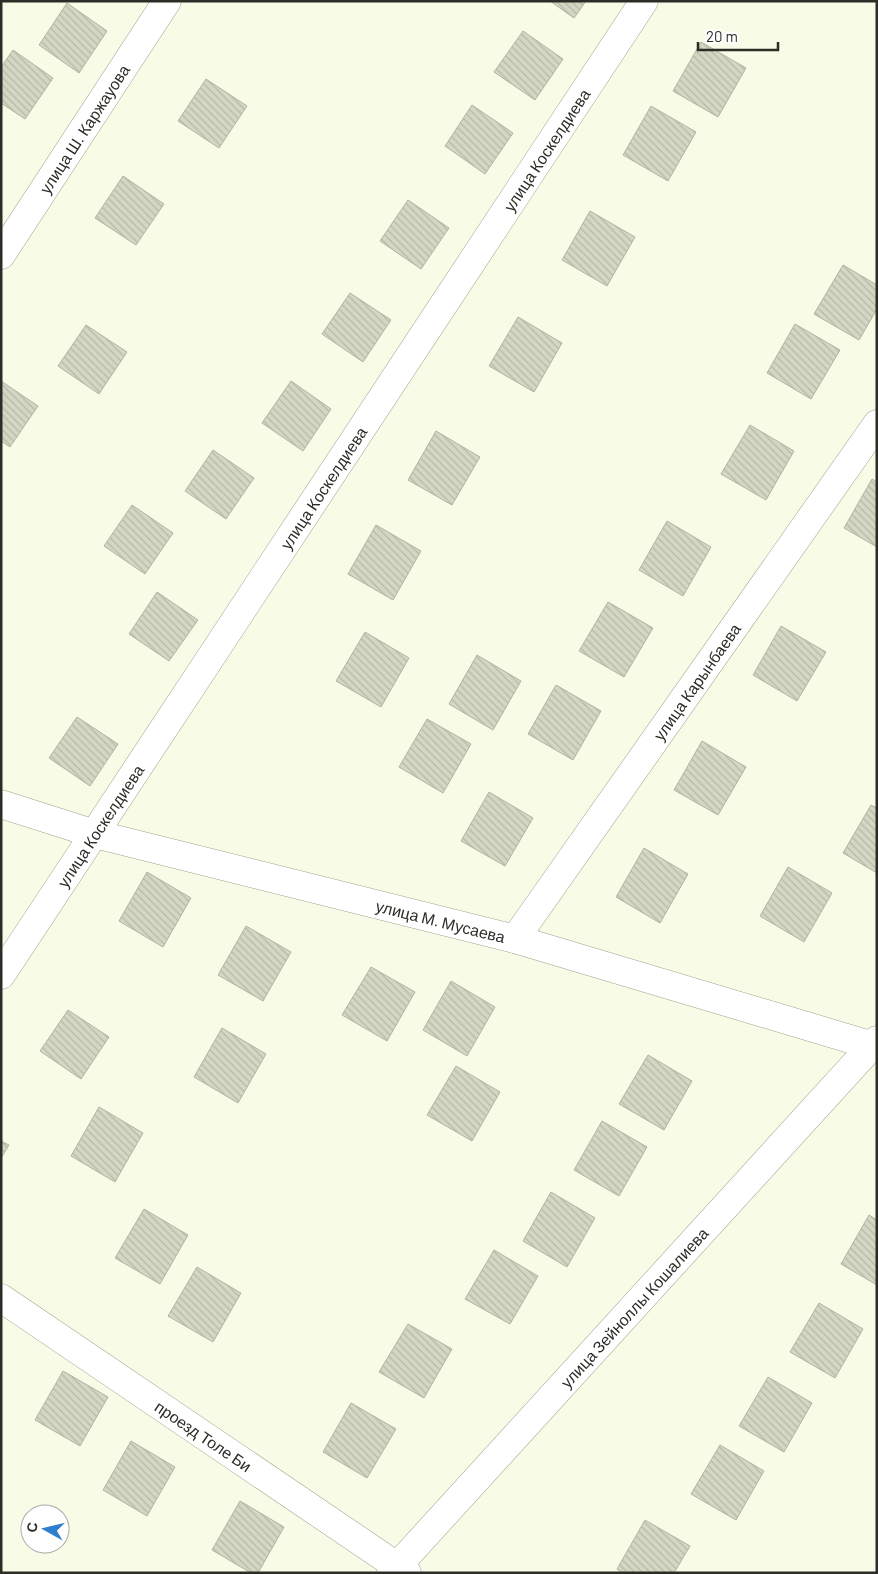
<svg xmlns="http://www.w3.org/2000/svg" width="878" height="1574" font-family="Barlow,sans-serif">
	<defs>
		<pattern id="building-back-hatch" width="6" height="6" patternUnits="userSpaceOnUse" patternTransform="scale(1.25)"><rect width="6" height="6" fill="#d5d7c4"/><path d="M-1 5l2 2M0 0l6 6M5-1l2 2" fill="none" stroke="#b7b9a8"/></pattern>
	</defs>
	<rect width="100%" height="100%" fill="#f8fbe6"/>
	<!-- building -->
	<path fill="url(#building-back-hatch)" stroke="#b1b4a1" d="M550,1h36l-12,17z
		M67,3l40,28 -28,42 -40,-28z
		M523,31l40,28 -28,41 -41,-28z
		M701,42l45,26 -28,49 -45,-26z
		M13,50l40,28 -28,41 -24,-16v-36z
		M206,79l41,27 -28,42 -41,-27z
		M472,105l41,28 -28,41 -40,-28z
		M651,106l45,26 -28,49 -45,-26z
		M123,176l41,28 -28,41 -41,-27z
		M408,200l41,28 -28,41 -41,-28z
		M590,211l45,26 -28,49 -45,-26z
		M843,265l34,20v24l-18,31 -45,-26z
		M350,293l41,27 -28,42 -41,-28z
		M518,317l44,26 -28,49 -45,-26z
		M795,324l45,26 -29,49 -44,-26z
		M86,325l41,27 -28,42 -41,-28z
		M1,381l37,25 -28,41 -9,-6z
		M291,381l40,28 -28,42 -41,-28z
		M750,425l44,26 -28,49 -45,-26z
		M436,431l44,26 -28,48 -44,-25z
		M213,450l41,28 -28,41 -41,-28z
		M872,479l5,3v65l-33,-19z
		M132,505l41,28 -28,41 -41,-28z
		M667,521l44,26 -28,49 -44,-26z
		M376,525l45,26 -28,49 -45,-26z
		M157,592l41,28 -29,41 -40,-27z
		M608,602l45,26 -29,49 -45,-26z
		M781,626l45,26 -29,49 -44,-26z
		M365,632l44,26 -28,49 -45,-26z
		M477,655l44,26 -28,49 -44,-26z
		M556,685l45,26 -28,49 -45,-26z
		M77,717l41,27 -28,42 -41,-28z
		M427,719l44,25 -28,49 -44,-26z
		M702,741l44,26 -28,48 -44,-25z
		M489,792l44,26 -28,48 -44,-25z
		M871,805l6,3v65l-34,-20z
		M644,848l44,26 -28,49 -44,-26z
		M788,867l44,26 -28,49 -44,-26z
		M147,872l44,26 -28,49 -44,-26z
		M246,926l45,26 -28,49 -45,-26z
		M371,967l44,25 -28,49 -45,-26z
		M451,981l44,26 -28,49 -44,-26z
		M68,1010l41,27 -28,42 -41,-28z
		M222,1028l44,26 -28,49 -44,-26z
		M648,1055l44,26 -28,49 -45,-26z
		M456,1066l44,26 -28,49 -45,-26z
		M99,1107l44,26 -28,49 -44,-26z
		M602,1121l45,26 -28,49 -45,-26z
		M1,1141l8,4 -8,13z
		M551,1192l44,26 -28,49 -44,-26z
		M144,1209l44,26 -28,49 -45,-26z
		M869,1215l8,5v65l-36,-21z
		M494,1250l44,26 -28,48 -45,-25z
		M197,1267l44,26 -28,49 -45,-26z
		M819,1303l44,26 -28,49 -45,-26z
		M408,1324l44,25 -28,49 -45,-26z
		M63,1371l45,26 -28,49 -45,-26z
		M768,1377l44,26 -28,49 -45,-26z
		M351,1403l45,26 -29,49 -44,-26z
		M131,1441l44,26 -28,49 -44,-26z
		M720,1445l44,26 -28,49 -45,-26z
		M240,1501l44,26 -26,46h-7l-39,-23z
		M645,1520l45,26 -16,27h-51l-6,-4z"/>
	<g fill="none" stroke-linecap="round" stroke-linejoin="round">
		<!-- minor casing -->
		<g stroke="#a0a28f" stroke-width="29">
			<g id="minor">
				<path id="s1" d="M1,255l166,-254"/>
				<path id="s2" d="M1,804l94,30 420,105 362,108"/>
				<path id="s3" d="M515,939l362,-515"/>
				<path id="s4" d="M1,975l643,-974"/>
				<path id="s5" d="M1,1298l406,275"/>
				<path id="s6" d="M391,1573l486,-533"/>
			</g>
		</g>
		<!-- minor -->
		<use href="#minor" stroke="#fff" stroke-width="28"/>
	</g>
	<g text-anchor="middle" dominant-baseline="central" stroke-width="4.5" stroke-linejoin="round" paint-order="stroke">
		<!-- street labels -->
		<g font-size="16" fill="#2c2d26" stroke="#fff">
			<text stroke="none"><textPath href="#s1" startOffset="151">улица Ш. Каржауова</textPath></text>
			<text stroke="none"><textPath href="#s4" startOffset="989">улица Коскелдиева</textPath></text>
			<text stroke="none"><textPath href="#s4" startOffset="584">улица Коскелдиева</textPath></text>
			<text stroke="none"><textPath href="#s3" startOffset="315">улица Карынбаева</textPath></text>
			<text stroke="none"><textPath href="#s4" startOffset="179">улица Коскелдиева</textPath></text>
			<text stroke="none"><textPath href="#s2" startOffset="455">улица М. Мусаева</textPath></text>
			<text stroke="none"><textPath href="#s6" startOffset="360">улица Зейноллы Кошалиева</textPath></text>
			<text stroke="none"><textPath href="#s5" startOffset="245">проезд Толе Би</textPath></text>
		</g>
	</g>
	<!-- border -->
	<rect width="878" height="1574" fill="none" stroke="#2c2d26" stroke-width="5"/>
	<!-- north arrow -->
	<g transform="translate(45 1529) rotate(278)"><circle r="24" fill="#ffffff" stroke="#ababa8"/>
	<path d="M0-4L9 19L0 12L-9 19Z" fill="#2e7fce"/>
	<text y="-8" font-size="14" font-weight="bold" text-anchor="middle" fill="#2c2d26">С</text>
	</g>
	<!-- scale -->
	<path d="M698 42v8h80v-8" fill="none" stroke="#2c2d26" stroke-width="2.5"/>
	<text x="706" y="42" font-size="15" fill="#2c2d26" stroke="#ffffff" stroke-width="4" paint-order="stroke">20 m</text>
</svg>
